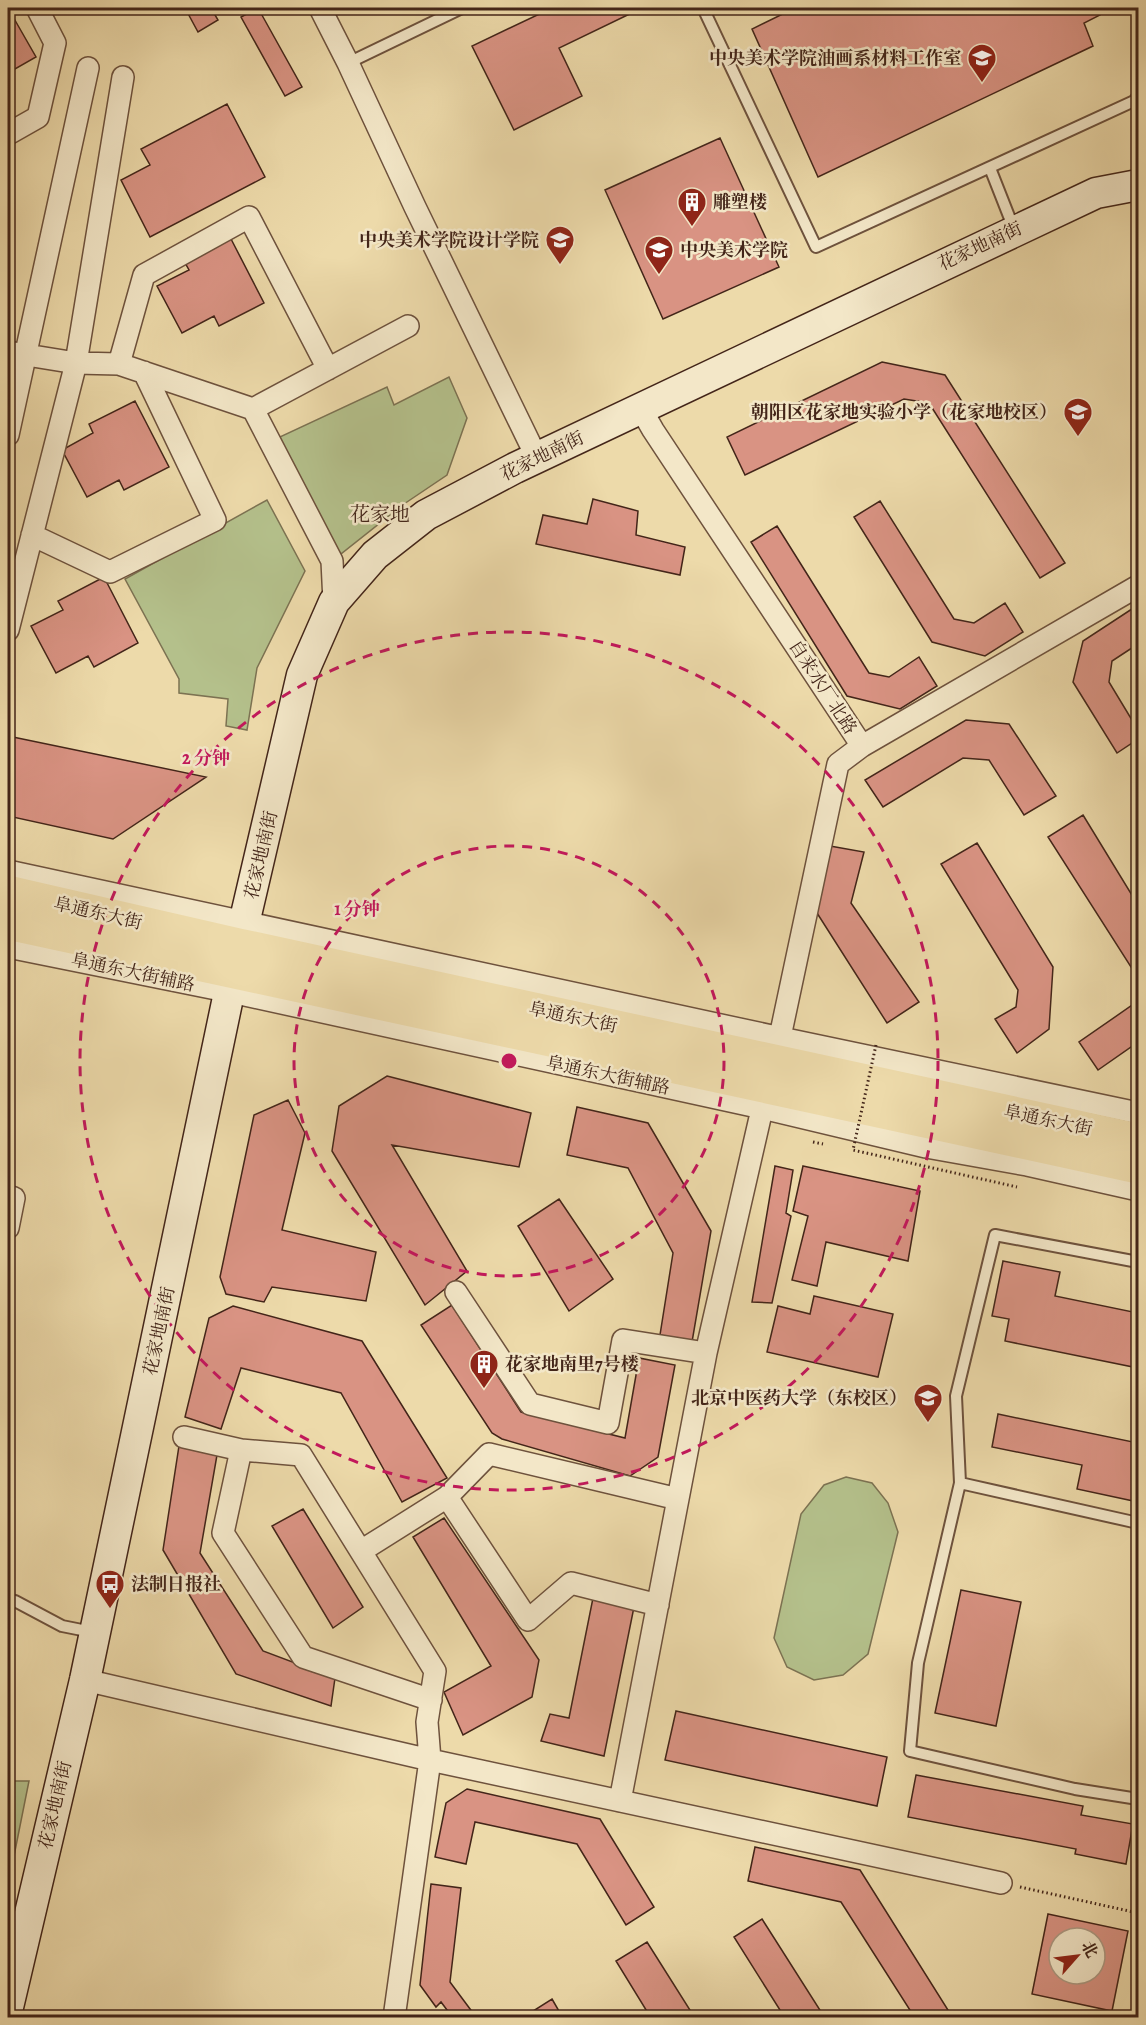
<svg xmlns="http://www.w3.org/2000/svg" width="1146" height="2025" font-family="Alegreya,'Noto Serif SC',serif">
	<rect width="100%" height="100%" fill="#eddaaa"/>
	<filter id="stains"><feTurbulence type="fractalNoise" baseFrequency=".00333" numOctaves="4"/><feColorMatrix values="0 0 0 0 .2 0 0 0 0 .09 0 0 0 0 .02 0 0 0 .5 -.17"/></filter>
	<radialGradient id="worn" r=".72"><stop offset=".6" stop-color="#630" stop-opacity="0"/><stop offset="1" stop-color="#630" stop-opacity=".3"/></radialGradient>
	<!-- green -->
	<path fill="#b4c08b" stroke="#7c7252" stroke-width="1.5" d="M449,377l18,41 -20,57 -43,29 -72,57 -63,-119 118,-55 7,18z
		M267,500l38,71 -48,97 -10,62 -21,-4 2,-27 -49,-6v-14l-54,-100z
		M846,1477l26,6 16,20 10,29 -30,122 -25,21 -29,5 -27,-13 -13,-29 27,-124 23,-29z
		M8,1781h21l-21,105z"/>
	<!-- building -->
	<path fill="#d99383" stroke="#432519" stroke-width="1.5" fill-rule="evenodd" d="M8,8l28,49 -28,16z
		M185,8h26l7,12 -20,12z
		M258,8l44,79 -17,9 -44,-79z
		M552,8h90l-83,40 23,48 -68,34 -42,-84z
		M795,8h301l4,7 -16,8 9,23 -275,131 -66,-148z
		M227,104l38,73 -115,60 -29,-57 29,-15 -9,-16z
		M720,138l59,129 -116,52 -58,-129z
		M230,237l34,66 -45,23 -5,-10 -32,17 -25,-47 32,-16 -5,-9z
		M882,362l63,13 120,188 -25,15 -111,-175 -25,-4 -159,76 -18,-38z
		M135,401l34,66 -45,23 -5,-10 -32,17 -25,-47 31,-17 -4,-9z
		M593,499l45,12 -2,24 49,12 -5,28 -144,-31 7,-29 44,9z
		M880,501l74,118 20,4 31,-20 18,29 -38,24 -53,-14 -78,-125z
		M777,526l92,147 20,4 30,-20 18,29 -37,23 -53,-13 -96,-154z
		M104,577l34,66 -44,24 -6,-11 -32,17 -25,-47 32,-16 -5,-9z
		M1138,605v39l-26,17 -3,21 29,48v9l-21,14 -44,-71 10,-41z
		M966,720l43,4 47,72 -32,19 -35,-55 -26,-2 -80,49 -18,-27z
		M8,736l198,41 -93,62 -105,-23z
		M1083,815l55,90v73l-90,-141z
		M977,843l76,124 -4,62 -32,24 -22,-34 21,-12 2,-17 -77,-126z
		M830,846l34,6 -13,51 68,99 -32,21 -70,-110z
		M1138,1001v41l-40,28 -19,-28z
		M387,1076l144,37 -12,54 -127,-22 75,126 -42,34 -93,-154 7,-45z
		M288,1100l17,33 -23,97 94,22 -10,49 -94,-14 -8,15 -38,-8 -6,-17 34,-162z
		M577,1107l71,16 63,108 -19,111 -32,-7 13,-82 -45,-85 -61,-13z
		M775,1166l18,4 -7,43 5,3 -19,87 -20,-1z
		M803,1166l117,25 -12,70 -82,-19 -9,44 -25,-6 16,-64 -15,-5z
		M559,1199l54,80 -44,32 -51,-85z
		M1003,1261l57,11 -5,24 83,17v55l-133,-27 4,-22 -17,-3z
		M814,1296l79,18 -15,63 -111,-25 11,-46 32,8z
		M452,1305l69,107 104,26 14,-80 36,7 -17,92 -28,19 -128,-37 -10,-6 -71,-108z
		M233,1306l129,35 85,137 -45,24 -61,-109 -100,-25 -20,61 -36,-12 24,-99z
		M998,1414l140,29v59l-61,-13 5,-24 -90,-18z
		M179,1446l38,9 -17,98 63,98 72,27 -4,28 -95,-32 -73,-124z
		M303,1509l60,98 -30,21 -61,-102z
		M444,1518l95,142 -7,37 -69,38 -19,-43 47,-26 -78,-129z
		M961,1590l60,12 -25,124 -61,-13z
		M593,1598l41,9 -30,149 -63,-15 9,-27 19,4z
		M676,1711l211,46 -10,49 -212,-46z
		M916,1775l167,31 -2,9 52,9 -7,40 -51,-10 1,-5 -168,-32z
		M467,1789l133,30 54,88 -28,18 -49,-81 -102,-22 -9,42 -31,-7 11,-54z
		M755,1847l105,23 93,148h-38l-74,-116 -93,-21z
		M431,1884l30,4 -11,94 23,31 -6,5h-14l-12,-16 -5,5 -16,-22z
		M1048,1914l80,17 -16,80 -80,-17zM1059,1938h36v36h-36z
		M762,1919l63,99h-40l-51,-81z
		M647,1942l48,76h-44l-35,-57z
		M552,1999l11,19h-41z"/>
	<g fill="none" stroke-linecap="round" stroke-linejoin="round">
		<!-- lane casing -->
		<g stroke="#6e523d" stroke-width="14">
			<path id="lane" d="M703,8l113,239 318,-146 4,-5
				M348,63l114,-55
				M990,168l24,61
				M1138,1262l-143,-27 -39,161 4,87 -42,180 -8,88 165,38 63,10
				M960,1483l178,40
				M8,1599l7,2 47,25 30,6"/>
		</g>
		<!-- street casing -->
		<g stroke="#6e523d" stroke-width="24">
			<path id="street" d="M320,8l28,55 67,144 122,251
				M8,134l30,-17 17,-74 -18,-35
				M8,352l68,11 43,1 134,45 79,152 2,41
				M119,364l25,-89 105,-58 79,152
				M253,409l155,-83
				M641,409l12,21 209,316 -24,18 -61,287
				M8,435l80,-367
				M32,535l78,37 105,-52 -71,-148
				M8,630l68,-267 47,-286
				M862,746l276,-160
				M8,871l773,167 357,75
				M8,947l223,45 531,116 164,39 101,18 111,25
				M8,1196l6,2 -6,30
				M456,1292l74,112 78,19 15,-83 83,13
				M184,1437l57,13 60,5 134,216 -8,51 3,38 -36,258
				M241,1450l-18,83 80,124 128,43
				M447,1497l81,123 43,-37 87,22
				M361,1551l86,-54 42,-43 189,45
				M85,1680l345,80 571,123
				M620,1801l86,-448 59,-257"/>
		</g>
		<!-- secondary casing -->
		<g stroke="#432519" stroke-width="33">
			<path id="secondary" d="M8,2007l77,-327 154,-735 63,-270 32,-73 41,-47 51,-40 89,-47 581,-275 42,-8"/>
		</g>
		<!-- primary casing -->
		<g stroke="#432519" stroke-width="36">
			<path id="primary" d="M8,892l231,53 899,195
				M8,923l1130,244"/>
		</g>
		<!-- path -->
		<path stroke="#432519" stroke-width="3" stroke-dasharray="1.5 3" stroke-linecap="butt" d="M813,1142l10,2
			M1020,1887l118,26"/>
		<!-- lane -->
		<use href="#lane" stroke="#f3e7c8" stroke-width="10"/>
		<!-- street -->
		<use href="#street" stroke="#f3e7c8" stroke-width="21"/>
		<!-- secondary -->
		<use href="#secondary" stroke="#f3e7c8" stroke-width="30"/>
		<!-- primary -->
		<use href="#primary" stroke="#eddaaa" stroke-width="33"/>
		<!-- path-bridge -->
		<path stroke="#432519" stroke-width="3" stroke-dasharray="1.5 3" stroke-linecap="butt" d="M876,1045l-23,105 164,37"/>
	</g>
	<!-- distance rings -->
	<g fill="none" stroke="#c2185b" stroke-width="3" stroke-dasharray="10 8">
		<circle cx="509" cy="1061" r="215"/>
		<circle cx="509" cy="1061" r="429"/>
	</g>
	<!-- icons -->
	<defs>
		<g id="school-pin" transform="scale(1.5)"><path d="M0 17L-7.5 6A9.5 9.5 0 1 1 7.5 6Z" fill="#8f2418" stroke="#f3e7c8"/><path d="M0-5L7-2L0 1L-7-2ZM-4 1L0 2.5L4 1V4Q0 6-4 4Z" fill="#fff"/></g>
		<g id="building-pin" transform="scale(1.5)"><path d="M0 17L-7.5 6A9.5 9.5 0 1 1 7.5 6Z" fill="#8f2418" stroke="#f3e7c8"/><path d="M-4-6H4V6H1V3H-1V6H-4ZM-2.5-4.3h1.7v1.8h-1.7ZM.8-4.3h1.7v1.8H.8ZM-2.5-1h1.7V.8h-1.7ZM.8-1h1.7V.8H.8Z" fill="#fff"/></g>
		<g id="university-pin" transform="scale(1.5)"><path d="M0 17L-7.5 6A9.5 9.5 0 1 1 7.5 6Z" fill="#8f2418" stroke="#f3e7c8"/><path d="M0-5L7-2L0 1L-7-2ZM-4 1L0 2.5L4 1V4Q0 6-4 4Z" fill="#fff"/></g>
		<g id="bus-pin" transform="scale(1.5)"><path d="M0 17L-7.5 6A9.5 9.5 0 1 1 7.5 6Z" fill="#8f2418" stroke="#f3e7c8"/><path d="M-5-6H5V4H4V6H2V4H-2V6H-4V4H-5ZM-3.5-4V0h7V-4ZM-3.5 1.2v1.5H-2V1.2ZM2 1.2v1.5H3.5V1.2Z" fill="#fff"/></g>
	</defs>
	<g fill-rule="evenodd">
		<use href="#school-pin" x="982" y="58"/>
		<use href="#building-pin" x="692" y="202"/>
		<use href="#university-pin" x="560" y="240"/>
		<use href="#university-pin" x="659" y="250"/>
		<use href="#school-pin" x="1078" y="412"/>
		<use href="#building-pin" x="484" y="1364"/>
		<use href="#university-pin" x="928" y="1398"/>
		<use href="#bus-pin" x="110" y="1584"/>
	</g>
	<g text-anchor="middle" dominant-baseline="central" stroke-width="5" stroke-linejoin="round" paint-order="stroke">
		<!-- poi labels -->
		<g font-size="18" font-weight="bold" fill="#432519" stroke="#f3e7c8" text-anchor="end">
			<text x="961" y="58">中央美术学院油画系材料工作室</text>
			<text x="713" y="202" text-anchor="start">雕塑楼</text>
			<text x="539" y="240">中央美术学院设计学院</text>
			<text x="680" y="250" text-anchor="start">中央美术学院</text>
			<text x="1057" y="412">朝阳区花家地实验小学（花家地校区）</text>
			<text x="505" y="1364" text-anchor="start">花家地南里7号楼</text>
			<text x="907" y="1398">北京中医药大学（东校区）</text>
			<text x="131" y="1584" text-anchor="start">法制日报社</text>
		</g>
		<!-- street labels -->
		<g font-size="18" fill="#432519" stroke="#f3e7c8">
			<text transform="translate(980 246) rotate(-25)">花家地南街</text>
			<text transform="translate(542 456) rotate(-26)">花家地南街</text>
			<text transform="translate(823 687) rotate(57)">自来水厂北路</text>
			<text transform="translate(261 855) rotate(-77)">花家地南街</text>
			<text transform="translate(98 913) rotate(13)">阜通东大街</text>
			<text transform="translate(133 972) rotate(12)">阜通东大街辅路</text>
			<text transform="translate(573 1017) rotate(12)">阜通东大街</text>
			<text transform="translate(608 1075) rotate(12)">阜通东大街辅路</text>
			<text transform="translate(1048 1120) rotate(12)">阜通东大街</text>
			<text transform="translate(159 1331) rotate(-78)">花家地南街</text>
			<text transform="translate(55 1805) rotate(-77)">花家地南街</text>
		</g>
		<!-- neighbourhood labels -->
		<g font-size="20" fill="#432519" stroke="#f3e7c8">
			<text x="380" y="514">花家地</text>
		</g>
	</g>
	<circle cx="509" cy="1061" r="9" fill="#c2185b" stroke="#f3e7c8" stroke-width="3"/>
	<g font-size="18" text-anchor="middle" font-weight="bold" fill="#c2185b" stroke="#f3e7c8" stroke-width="5" stroke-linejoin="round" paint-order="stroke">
		<text x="206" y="764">2 分钟</text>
		<text x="357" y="915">1 分钟</text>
	</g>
	<!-- margin -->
	<rect width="1146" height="2025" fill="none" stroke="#eddaaa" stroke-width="30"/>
	<rect x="9" y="9" width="1128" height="2007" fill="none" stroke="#432519" stroke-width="3"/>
	<rect x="15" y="15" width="1116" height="1995" fill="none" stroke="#432519" stroke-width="1.5"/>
	<!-- north arrow -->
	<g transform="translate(1077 1956) rotate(62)"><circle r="28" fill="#f3e7c8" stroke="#ad9982" stroke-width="1.5"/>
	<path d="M0-4.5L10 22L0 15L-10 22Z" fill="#8f2418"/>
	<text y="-9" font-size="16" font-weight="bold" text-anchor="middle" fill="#432519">北</text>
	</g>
	<rect width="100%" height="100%" filter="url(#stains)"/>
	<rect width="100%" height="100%" fill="url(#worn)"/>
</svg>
